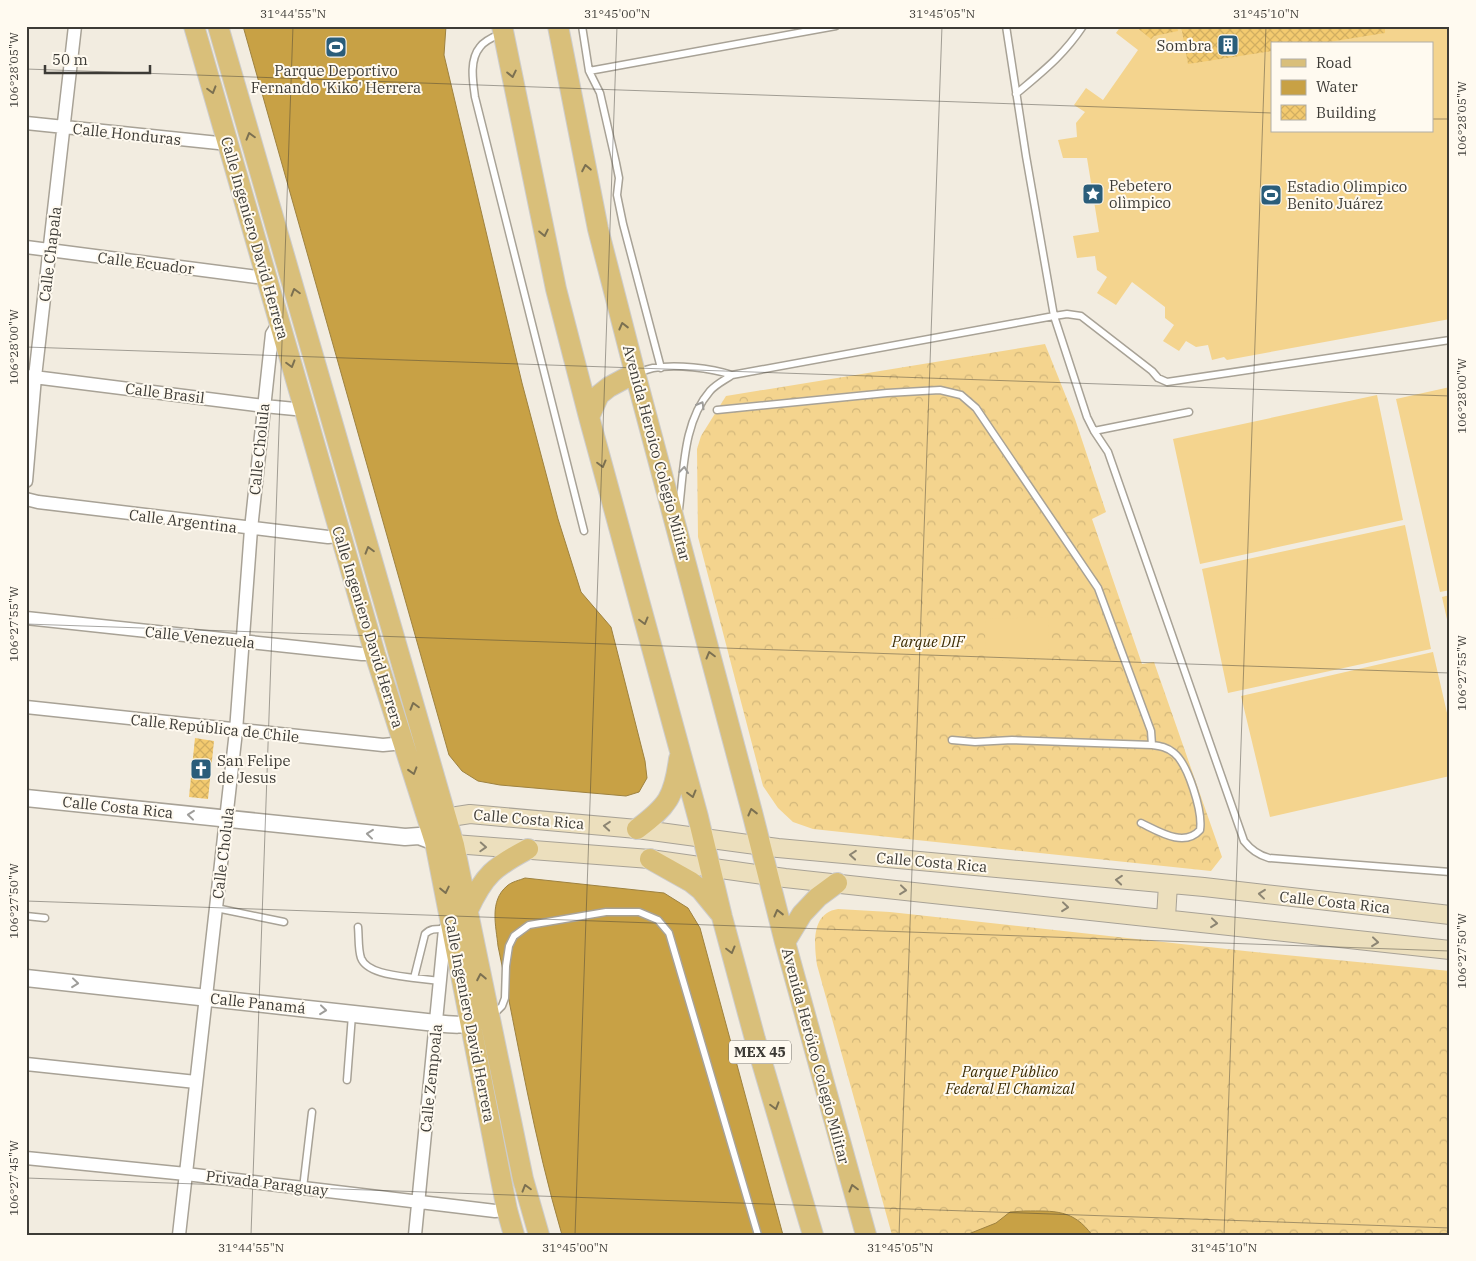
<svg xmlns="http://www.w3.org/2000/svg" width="1476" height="1261" font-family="'IBM Plex Serif',serif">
	<defs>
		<pattern id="forest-crowns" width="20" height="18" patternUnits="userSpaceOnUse" patternTransform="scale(1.25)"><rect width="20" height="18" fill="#f4d48e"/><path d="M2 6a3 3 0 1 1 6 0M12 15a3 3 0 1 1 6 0" fill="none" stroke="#d2b77b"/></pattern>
		<pattern id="building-cross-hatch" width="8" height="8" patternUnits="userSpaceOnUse" patternTransform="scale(1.25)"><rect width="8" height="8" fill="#f3ca6f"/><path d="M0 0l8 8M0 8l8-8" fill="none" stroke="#d1ae61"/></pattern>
	</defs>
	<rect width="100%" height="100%" fill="#f2ece0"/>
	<!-- forest -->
	<path fill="url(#forest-crowns)" d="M1045,344l30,75 31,93 -14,7 50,145 12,-2 68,195 -11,14 -398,-42 -20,-7 -15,-14 -15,-22 -65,-249 -1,-88 4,-13 25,-40z
		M838,909l52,3 355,39 205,20v264h-558l-75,-270c-3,-21 -6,-52 21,-56z"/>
	<!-- pitch -->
	<path fill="#f4d48e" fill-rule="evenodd" d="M1121,26h329v293l-223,41 -3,-3 -12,3 -4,-15 -12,2 -10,-6 -7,10 -16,-10 11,-16 -9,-7v-11l-33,-25 -16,23 -19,-12 10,-16 -10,-7 -2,-14 -18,2 -4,-22 26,-4 -12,-74h-24l-5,-18 19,-3 -1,-14 9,-11 -11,-7 12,-17 17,12 35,-50 -22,-17zM1272,44h160v87h-160z
		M1450,387v203l-10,2 -44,-193z
		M1377,395l26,125 -203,44 -27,-125z
		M1405,525l26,124 -203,44 -26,-124z
		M1450,595v38l-8,-36z
		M1048,617l1,42 -63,2 -1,-42z
		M1433,652l17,74v50l-180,41 -29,-121z"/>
	<!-- water -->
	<path fill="#c8a145" stroke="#9e8240" d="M243,26h203l-2,29 78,328 36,136 23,73 30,35 34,134 2,17 -8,14 -13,4 -126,-11 -22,-4 -16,-10 -13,-16z
		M525,878l139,15 24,15 12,20 83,307h-221c-28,-95 -44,-193 -64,-289 -2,-20 -9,-45 9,-60 4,-4 13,-6 18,-8z
		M1025,1211c29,0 48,-2 67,24h-126l30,-12 14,-11z"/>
	<!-- building -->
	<path fill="url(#building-cross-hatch)" d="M1135,26h42l1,5 -24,5 -3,3z
		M1181,26h204v7l-69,11h-44v7l-84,13z
		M195,738l19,3 -6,58 -19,-2z"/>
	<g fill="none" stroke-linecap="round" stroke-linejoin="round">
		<!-- service casing -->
		<g stroke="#a8a296" stroke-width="9">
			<path id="service" d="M582,26l7,45 11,22 16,70 3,15 -2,17 6,29 38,144
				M1006,26l20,130 28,160 13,-2 14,2 71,55 6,7 9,4 283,-42
				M500,34c-7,3 -16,7 -20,13 -11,13 -7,35 -5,50l109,434
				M589,71l247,-45
				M1016,94c27,-23 47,-38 67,-68
				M638,373c5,-2 10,-4 15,-5 23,-4 58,0 79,7
				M717,410l170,-17 53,-3 21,5 15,13 122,180 53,143 1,14
				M1094,431l95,-19
				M679,509c5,-39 4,-87 31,-118 6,-7 15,-11 22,-16l322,-59 33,101 7,14 14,21 136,389c7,9 14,14 25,17l181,14
				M952,740l23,2 37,-2 140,5c8,1 15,2 22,8 14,11 29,59 26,77 -16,18 -42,1 -59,-7
				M216,908l68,14
				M26,916l19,2
				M358,927c1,10 0,22 3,31 6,16 39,18 53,20
				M440,981l-26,-3 11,-44c6,-6 12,-5 20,-5
				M494,1014l8,-8 3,-8 1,-32 3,-20 5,-10 15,-11 77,-13h33l19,8 11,13 89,302
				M347,1080l5,-65
				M303,1188l9,-76"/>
		</g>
		<!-- minor casing -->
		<g stroke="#a8a296" stroke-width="15">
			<path id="minor" d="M26,123l202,21
				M26,247l231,30 9,-2
				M26,376l238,30 31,3 8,-1
				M26,481l9,-104 40,-351
				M26,499l12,3 290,35 12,-1
				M26,618l336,36h13
				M26,707l357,38 21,-2
				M26,1064l170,18
				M26,1158l160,16 309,37 12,-1
				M179,1235l57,-504 15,-202 21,-195 7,-11
				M415,1235l30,-306 3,-2"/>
		</g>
		<!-- tertiary casing -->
		<g stroke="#a8a296" stroke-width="19">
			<path id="tertiary" d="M26,798l379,39 14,-1 16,6
				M26,978l410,45c16,2 29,3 45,-2"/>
		</g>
		<!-- secondary casing -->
		<g stroke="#a8a296" stroke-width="20">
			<path id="secondary" d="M435,826l22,-10 13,-2 167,15 141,19 426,39 246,28
				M441,843l209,16 135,19 665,72
				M1166,918l2,-34"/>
		</g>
		<!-- primary casing -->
		<g stroke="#cdcccb" stroke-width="22">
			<path id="primary" d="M194,26l181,628 60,188 72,368 7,25
				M218,26l236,819 69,334 16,56
				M502,26l54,263 33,128 109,400 24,100 33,122 58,196
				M558,26l40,203 37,144 117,439 33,130 81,293
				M589,417l10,-22 10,-8 26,-14
				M637,829c31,-23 37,-32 42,-70
				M650,859l41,23 10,8 18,22
				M468,910c16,-35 26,-43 60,-61
				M785,942l17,-28 16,-17 19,-14"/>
		</g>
		<!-- service -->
		<use href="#service" stroke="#fff" stroke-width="6"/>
		<!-- minor -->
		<use href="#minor" stroke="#fff" stroke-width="12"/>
		<!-- tertiary -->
		<use href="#tertiary" stroke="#fff" stroke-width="16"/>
		<!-- secondary -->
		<use href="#secondary" stroke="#ecdfbd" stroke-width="18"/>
		<!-- primary -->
		<use href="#primary" stroke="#d9bf7a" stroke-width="20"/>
	</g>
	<!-- one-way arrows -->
	<defs><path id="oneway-chevron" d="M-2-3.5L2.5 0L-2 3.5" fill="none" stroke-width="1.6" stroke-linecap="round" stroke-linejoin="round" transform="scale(1.25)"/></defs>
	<g stroke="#7b7051">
		<use href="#oneway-chevron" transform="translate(512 74) rotate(78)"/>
		<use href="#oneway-chevron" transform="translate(212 90) rotate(74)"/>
		<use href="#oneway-chevron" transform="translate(250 136) rotate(-106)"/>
		<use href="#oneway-chevron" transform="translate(586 168) rotate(-101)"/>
		<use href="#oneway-chevron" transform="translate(544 233) rotate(78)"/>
		<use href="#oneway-chevron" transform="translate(295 292) rotate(-106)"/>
		<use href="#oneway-chevron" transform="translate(623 326) rotate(-104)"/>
		<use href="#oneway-chevron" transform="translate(291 364) rotate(74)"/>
		<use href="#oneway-chevron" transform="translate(602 464) rotate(75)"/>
		<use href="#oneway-chevron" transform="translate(369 550) rotate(-106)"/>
		<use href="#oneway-chevron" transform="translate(644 621) rotate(75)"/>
		<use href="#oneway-chevron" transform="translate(710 655) rotate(-105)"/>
		<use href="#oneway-chevron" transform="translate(414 706) rotate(-106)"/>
		<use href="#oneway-chevron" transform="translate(413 771) rotate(73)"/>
		<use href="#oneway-chevron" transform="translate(692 794) rotate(75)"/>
		<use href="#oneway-chevron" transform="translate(752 812) rotate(-104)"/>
		<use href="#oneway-chevron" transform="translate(445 890) rotate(78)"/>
		<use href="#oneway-chevron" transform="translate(778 913) rotate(-104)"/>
		<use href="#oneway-chevron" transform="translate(731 950) rotate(75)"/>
		<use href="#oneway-chevron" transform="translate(481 977) rotate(-101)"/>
		<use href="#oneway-chevron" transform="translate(775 1106) rotate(74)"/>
		<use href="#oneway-chevron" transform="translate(526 1188) rotate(-106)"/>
		<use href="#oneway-chevron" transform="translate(853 1188) rotate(-105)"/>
	</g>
	<g stroke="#9e9d9a">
		<use href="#oneway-chevron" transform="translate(701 405) rotate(-60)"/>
		<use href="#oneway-chevron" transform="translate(684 470) rotate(-84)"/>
		<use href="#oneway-chevron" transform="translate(191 815) rotate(-174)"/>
		<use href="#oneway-chevron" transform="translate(370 834) rotate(-174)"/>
		<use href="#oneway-chevron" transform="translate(75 983) rotate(6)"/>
		<use href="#oneway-chevron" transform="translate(323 1010) rotate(6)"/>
	</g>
	<g stroke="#8c8573">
		<use href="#oneway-chevron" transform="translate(607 826) rotate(-175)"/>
		<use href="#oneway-chevron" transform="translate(483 847) rotate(3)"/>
		<use href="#oneway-chevron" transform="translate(853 855) rotate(-175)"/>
		<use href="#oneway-chevron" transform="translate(1119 880) rotate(-175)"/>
		<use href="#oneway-chevron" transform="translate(903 890) rotate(6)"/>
		<use href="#oneway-chevron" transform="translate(1262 894) rotate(-174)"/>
		<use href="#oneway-chevron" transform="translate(1065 907) rotate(6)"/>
		<use href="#oneway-chevron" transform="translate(1214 923) rotate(6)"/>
		<use href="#oneway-chevron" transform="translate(1375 942) rotate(6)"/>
	</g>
	<!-- ticks -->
	<path fill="none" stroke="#3d3b36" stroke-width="1" stroke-opacity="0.45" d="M26,69l1246,44M1432,119h18M26,347l1424,49M26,624l1424,49M26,901l1424,50M26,1178l1424,50M251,1235l42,-1209M575,1235l42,-1209M899,1235l43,-1209M1224,1235l42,-1209"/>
	<!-- icons -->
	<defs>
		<g id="building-square" transform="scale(1.125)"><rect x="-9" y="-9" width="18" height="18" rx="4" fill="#2a5d7a" stroke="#fffaf0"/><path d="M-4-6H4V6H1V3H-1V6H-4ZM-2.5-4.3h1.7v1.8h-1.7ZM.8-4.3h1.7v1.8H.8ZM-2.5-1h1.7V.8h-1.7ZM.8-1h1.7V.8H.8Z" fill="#fff"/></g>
		<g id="stadium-square" transform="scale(1.125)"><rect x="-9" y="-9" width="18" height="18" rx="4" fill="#2a5d7a" stroke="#fffaf0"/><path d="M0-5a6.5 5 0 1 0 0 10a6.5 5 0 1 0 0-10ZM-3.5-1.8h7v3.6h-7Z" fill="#fff"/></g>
		<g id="sight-square" transform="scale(1.125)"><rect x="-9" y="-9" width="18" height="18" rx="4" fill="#2a5d7a" stroke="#fffaf0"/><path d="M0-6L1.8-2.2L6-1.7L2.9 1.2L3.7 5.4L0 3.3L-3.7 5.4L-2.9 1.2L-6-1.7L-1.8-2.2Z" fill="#fff"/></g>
		<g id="church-square" transform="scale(1.125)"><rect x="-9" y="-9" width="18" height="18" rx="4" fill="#2a5d7a" stroke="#fffaf0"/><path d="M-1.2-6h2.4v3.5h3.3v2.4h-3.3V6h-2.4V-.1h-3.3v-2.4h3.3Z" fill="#fff"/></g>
	</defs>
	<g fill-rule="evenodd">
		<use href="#building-square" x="1228" y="45"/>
		<use href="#stadium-square" x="336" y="47"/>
		<use href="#sight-square" x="1093" y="194"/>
		<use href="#stadium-square" x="1271" y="195"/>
		<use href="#church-square" x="201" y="769"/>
	</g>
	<g text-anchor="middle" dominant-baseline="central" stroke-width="4" stroke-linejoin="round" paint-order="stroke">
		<!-- shield labels -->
		<rect fill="#fffaf0" stroke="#77746e" stroke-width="1" x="729" y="1040.5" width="62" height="23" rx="4"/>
		<g font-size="14" font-weight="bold" fill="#3d3b36">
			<text x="760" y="1052">MEX 45</text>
		</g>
		<!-- poi labels -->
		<g font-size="15" fill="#3d3b36" stroke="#fffaf0" text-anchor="start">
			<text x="1212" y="45" text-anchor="end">Sombra</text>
			<text x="336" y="70" text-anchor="middle">Parque Deportivo<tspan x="336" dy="17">Fernando 'Kiko' Herrera</tspan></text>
			<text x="1109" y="185">Pebetero<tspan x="1109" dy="17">olìmpico</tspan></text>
			<text x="1287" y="186">Estadio Olimpico<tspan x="1287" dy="17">Benito Juárez</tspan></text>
			<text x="217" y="760">San Felipe<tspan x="217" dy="17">de Jesus</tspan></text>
		</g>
		<!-- street labels -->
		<g font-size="15" fill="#3d3b36" stroke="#fffaf0">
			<text transform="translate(127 134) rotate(6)">Calle Honduras</text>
			<text transform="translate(255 238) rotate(74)">Calle Ingeniero David Herrera</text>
			<text transform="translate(50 254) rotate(-83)">Calle Chapala</text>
			<text transform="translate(146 263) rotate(7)">Calle Ecuador</text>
			<text transform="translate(165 393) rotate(7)">Calle Brasil</text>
			<text transform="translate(259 449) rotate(-84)">Calle Cholula</text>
			<text transform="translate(657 453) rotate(75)">Avenida Heroico Colegio Militar</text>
			<text transform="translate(183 521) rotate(7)">Calle Argentina</text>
			<text transform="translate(368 627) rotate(73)">Calle Ingeniero David Herrera</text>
			<text transform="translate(200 637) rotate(6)">Calle Venezuela</text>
			<text transform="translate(215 728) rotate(6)">Calle República de Chile</text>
			<text transform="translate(118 807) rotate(6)">Calle Costa Rica</text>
			<text transform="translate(529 819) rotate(5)">Calle Costa Rica</text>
			<text transform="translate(223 853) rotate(-83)">Calle Cholula</text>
			<text transform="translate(932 862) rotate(5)">Calle Costa Rica</text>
			<text transform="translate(1335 902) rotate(6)">Calle Costa Rica</text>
			<text transform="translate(258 1003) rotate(6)">Calle Panamá</text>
			<text transform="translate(470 1019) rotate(79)">Calle Ingeniero David Herrera</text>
			<text transform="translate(816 1056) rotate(75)">Avenida Heróico Colegio Militar</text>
			<text transform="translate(431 1078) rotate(-84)">Calle Zempoala</text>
			<text transform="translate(267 1183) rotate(7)">Privada Paraguay</text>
		</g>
		<!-- park labels -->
		<g font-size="15" font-style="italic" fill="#3c2c03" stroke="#fffaf0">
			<text x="928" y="641">Parque DIF</text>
			<text x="1010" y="1071">Parque Público<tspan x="1010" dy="17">Federal El Chamizal</tspan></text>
		</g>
	</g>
	<!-- border -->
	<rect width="1476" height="1261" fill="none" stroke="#fffaf0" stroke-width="55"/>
	<!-- legend -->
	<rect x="1271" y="42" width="162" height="90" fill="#fffaf0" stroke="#b1aea6"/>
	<rect x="1281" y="59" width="25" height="8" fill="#d9bf7a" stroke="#b1aea6"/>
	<text x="1316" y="68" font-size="15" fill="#3d3b36">Road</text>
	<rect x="1281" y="80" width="25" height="15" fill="#c8a145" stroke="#b1aea6"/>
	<text x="1316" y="92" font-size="15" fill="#3d3b36">Water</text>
	<rect x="1281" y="105" width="25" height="15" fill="url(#building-cross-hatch)" stroke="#b1aea6"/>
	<text x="1316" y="118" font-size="15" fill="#3d3b36">Building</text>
	<!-- scale -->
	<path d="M45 65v8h105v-8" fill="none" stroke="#3d3b36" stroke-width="2.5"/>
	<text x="52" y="65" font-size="15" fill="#3d3b36" stroke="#fffaf0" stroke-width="4" paint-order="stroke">50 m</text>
	<rect x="28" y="28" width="1420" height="1206" fill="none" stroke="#3d3b36" stroke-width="2"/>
	<g font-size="12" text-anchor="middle" fill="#3d3b36">
		<text x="293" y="18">31°44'55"N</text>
		<text x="617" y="18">31°45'00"N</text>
		<text x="942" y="18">31°45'05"N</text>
		<text x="1266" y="18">31°45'10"N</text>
		<text transform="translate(14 70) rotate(-90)" y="4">106°28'05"W</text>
		<text transform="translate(1462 119) rotate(-90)" y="4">106°28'05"W</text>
		<text transform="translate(14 347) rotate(-90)" y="4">106°28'00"W</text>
		<text transform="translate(1462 396) rotate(-90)" y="4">106°28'00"W</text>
		<text transform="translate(14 624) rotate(-90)" y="4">106°27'55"W</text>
		<text transform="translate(1462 673) rotate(-90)" y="4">106°27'55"W</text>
		<text transform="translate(14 901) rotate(-90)" y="4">106°27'50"W</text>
		<text transform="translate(1462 951) rotate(-90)" y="4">106°27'50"W</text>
		<text transform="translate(14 1178) rotate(-90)" y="4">106°27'45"W</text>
		<text x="251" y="1252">31°44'55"N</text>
		<text x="575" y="1252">31°45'00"N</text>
		<text x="900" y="1252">31°45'05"N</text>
		<text x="1224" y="1252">31°45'10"N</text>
	</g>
</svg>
